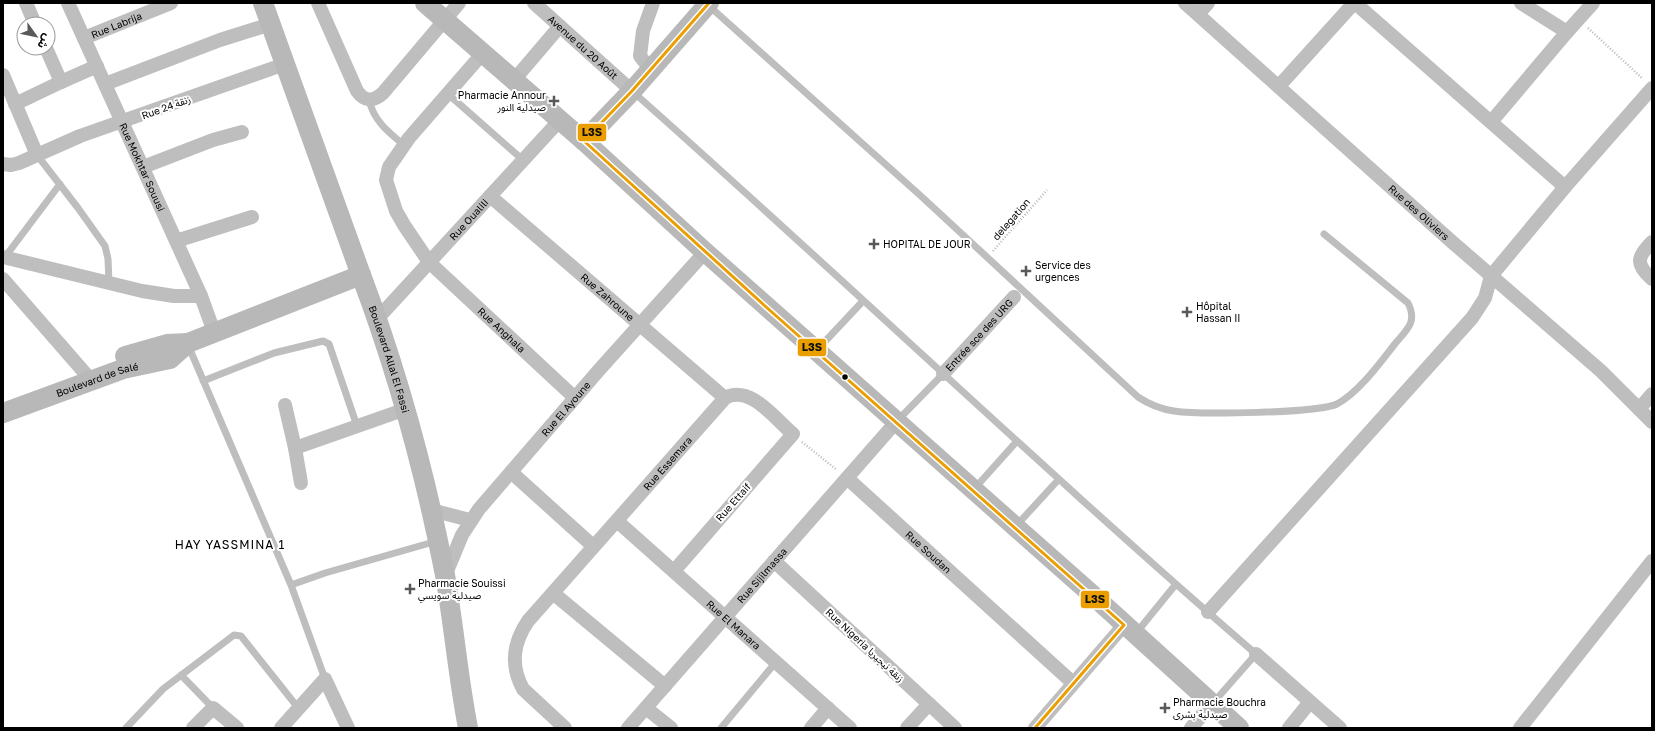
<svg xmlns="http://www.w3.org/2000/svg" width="1655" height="731" font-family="'Golos Text','Noto Sans Arabic',sans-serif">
	<rect width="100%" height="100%" fill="#fff"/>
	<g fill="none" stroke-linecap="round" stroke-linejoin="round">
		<!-- path -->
		<path stroke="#b9b9b9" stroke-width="2.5" stroke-dasharray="1 2" stroke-linecap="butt" d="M1588,28l55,51
			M993,251l54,-61
			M802,442l35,28"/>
		<!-- lane -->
		<path stroke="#bebebe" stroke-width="7" d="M708,5l214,192 216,200c12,8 22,12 36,14 25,4 144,2 163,-7 21,-11 43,-41 57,-59 12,-15 24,-22 14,-42l-84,-69
			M632,91c210,186 412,380 624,563l-43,49
			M448,94l75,66
			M369,100c5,21 19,32 35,45
			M37,155l41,53 27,38 3,13 1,24
			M5,257l55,-73
			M188,345l103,240 34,94
			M817,350l46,-49
			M203,381l71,-28 49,-12 6,3 28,82
			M897,421l46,-47
			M975,488l42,-47
			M1016,526l43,-47
			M291,585l34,-12 112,-32
			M1137,632l39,-48
			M181,675l32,33
			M126,728l37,-39 71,-54 7,1 58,73
			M721,728l55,-66"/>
		<!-- street -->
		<g stroke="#bebebe" stroke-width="14">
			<path d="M26,3l9,21"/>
			<path id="s1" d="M68,3l133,293 13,36"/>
			<path d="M318,3l39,88c8,11 16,11 26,2l76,-90"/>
			<path id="s2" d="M534,3l98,88"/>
			<path id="s3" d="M1185,3l266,238 150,130 51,51"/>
			<path d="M1355,3l210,184"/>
			<path d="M1521,3l46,29 26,-29"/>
			<path d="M1198,14l10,-11"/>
			<path id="s4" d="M84,38l87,-35"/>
			<path d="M46,48l15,34"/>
			<path id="s5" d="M483,53l-74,85 -20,29 -3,13 10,31 8,14 25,37 146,136"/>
			<path d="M651,70l-11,-14 3,-25 10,-28"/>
			<path d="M3,75l34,80"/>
			<path d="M514,80l46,-54"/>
			<path d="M105,84l115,-44 51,-16"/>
			<path d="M1279,86l75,-83"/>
			<path d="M15,104l46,-22 36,-16"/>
			<path d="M1491,122l76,-90"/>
			<path d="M3,164l8,1 8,-2 61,-27 205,-72"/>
			<path d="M143,167l70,-27 29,-8"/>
			<path id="s6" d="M490,196l235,202"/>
			<path d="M176,241l76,-24"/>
			<path d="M1652,242c-15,15 -17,22 0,37"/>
			<path d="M3,257l139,34 32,5h27"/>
			<path d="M3,279l88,101"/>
			<path id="s7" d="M378,318l182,-198"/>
			<path id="s8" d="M943,374l71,-77"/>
			<path d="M285,405l10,43 111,-39"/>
			<path d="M1639,409l13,-15"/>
			<path d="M295,448l6,35"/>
			<path d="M511,472l82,74"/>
			<path id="s9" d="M847,478l226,205"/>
			<path d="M431,510l39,10"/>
			<path id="s10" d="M617,521l233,207"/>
			<path d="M774,561l181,167"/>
			<path id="s11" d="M445,576l17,-41 17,-26 120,-139 106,-118"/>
			<path d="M553,593l112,93"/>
			<path d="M1208,612l264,-294 13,-20 6,-22 74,-89 87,-99"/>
			<path d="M1256,654l84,74"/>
			<path d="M646,708l25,20"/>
			<path d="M193,728l20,-20 24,20"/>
			<path d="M281,728l44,-49 23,49"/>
			<path id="s12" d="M565,728l-42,-39c-13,-24 -10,-46 5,-68l197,-223c25,-14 50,21 68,36l-119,137"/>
			<path id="s13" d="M628,728l268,-306"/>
			<path d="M811,728l17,-20"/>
			<path d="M907,728l22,-24"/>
			<path d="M1035,728l89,-103"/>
			<path d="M1191,728l21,-25"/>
			<path d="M1289,728l21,-26"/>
			<path d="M1520,728l132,-167"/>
		</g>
		<!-- secondary -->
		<g stroke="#b8b8b8" stroke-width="20">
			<path id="s14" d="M263,3l98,272c37,98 64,198 84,300 9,51 13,102 23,153"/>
			<path d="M425,3l159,138 121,111 383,339 151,137"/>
			<path d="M584,141l48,-50 77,-88"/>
			<path d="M125,356l42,-12 21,-1"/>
			<path id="s15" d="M3,413l120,-44 47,-10 18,-16 173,-68"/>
		</g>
		<!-- bus-1 casing -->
		<g stroke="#fff" stroke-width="6">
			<path id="bus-1" d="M709,3l-77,88 -48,50 181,165 359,319 -89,103"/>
		</g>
		<!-- bus-1 -->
		<use href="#bus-1" stroke="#eb9e00" stroke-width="3"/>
	</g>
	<!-- markers -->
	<g fill="#595959" stroke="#fff" stroke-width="1.5">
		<path d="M552 95h4v4h4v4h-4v4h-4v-4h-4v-4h4z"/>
		<path d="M872 238h4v4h4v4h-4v4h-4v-4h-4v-4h4z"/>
		<path d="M1024 265h4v4h4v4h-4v4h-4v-4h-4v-4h4z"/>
		<path d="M1185 306h4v4h4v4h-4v4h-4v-4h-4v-4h4z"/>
		<path d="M408 583h4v4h4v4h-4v4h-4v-4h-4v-4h4z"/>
		<path d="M1163 702h4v4h4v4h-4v4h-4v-4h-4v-4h4z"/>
	</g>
	<circle fill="#000" stroke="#fff" stroke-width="1.5" cx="845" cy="377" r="3.5"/>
	<g text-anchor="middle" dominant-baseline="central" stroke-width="4" stroke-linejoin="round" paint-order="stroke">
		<!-- street labels -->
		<g font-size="10" fill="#000" stroke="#fff">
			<text stroke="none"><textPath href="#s4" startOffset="35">Rue Labrija</textPath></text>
			<text stroke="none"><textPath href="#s2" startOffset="66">Avenue du 20 Août</textPath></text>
			<text transform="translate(166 107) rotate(-20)">Rue 24 زنقة</text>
			<text stroke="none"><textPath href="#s1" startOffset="180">Rue Mokhtar Souusi</textPath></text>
			<text stroke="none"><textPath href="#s3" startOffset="314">Rue des Oliviers</textPath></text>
			<text stroke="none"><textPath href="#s7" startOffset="134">Rue Oualili</textPath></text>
			<text transform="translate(1011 219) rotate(-49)">delegation</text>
			<text stroke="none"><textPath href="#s6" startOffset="155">Rue Zahroune</textPath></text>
			<text stroke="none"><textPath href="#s5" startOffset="354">Rue Anghala</textPath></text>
			<text stroke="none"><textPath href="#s8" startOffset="53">Entrée sce des URG</textPath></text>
			<text stroke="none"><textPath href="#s14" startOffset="378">Boulevard Allal El Fassi</textPath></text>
			<text stroke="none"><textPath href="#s15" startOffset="100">Boulevard de Salé</textPath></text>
			<text stroke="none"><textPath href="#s11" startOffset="208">Rue El Ayoune</textPath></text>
			<text stroke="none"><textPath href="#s12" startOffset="340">Rue Essemara</textPath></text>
			<text transform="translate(733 502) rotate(-49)">Rue Ettaif</text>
			<text stroke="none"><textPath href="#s9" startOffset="110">Rue Soudan</textPath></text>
			<text stroke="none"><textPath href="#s13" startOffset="203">Rue Sijilmassa</textPath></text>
			<text stroke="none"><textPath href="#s10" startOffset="156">Rue El Manara</textPath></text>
			<text transform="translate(865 645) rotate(43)">Rue Nigeria زنقة نيجيريا</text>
		</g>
		<!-- poi labels -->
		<g font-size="10" fill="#000" stroke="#fff" text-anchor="start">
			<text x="546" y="95" text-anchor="end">Pharmacie Annour<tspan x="546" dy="12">صيدلية النور</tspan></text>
			<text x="883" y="244">HOPITAL DE JOUR</text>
			<text x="1035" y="265">Service des<tspan x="1035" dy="12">urgences</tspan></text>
			<text x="1196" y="306">Hôpital<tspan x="1196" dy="12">Hassan II</tspan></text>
			<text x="418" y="583">Pharmacie Souissi<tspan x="418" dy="12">صيدلية سويسي</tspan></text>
			<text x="1173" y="702">Pharmacie Bouchra<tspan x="1173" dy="12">صيدلية بشرى</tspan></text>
		</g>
		<!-- quarter labels -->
		<g font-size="12" letter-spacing="1" fill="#000" stroke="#fff">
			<text x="230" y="544">HAY YASSMINA 1</text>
		</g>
	</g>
	<g stroke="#fff" stroke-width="1.5">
		<rect x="577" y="123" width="30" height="19" rx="4" fill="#eb9e00"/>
		<rect x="797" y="338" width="30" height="19" rx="4" fill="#eb9e00"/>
		<rect x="1080" y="590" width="30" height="19" rx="4" fill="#eb9e00"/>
	</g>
	<g font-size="11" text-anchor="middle" font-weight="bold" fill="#111">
		<text x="592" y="136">L3S</text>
		<text x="812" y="351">L3S</text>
		<text x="1095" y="603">L3S</text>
	</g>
	<!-- border -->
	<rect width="1655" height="731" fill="none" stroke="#000000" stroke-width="8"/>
	<!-- north arrow -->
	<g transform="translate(36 36) rotate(123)"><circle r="19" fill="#ffffff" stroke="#999999"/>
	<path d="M0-3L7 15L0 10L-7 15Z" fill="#595959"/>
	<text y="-6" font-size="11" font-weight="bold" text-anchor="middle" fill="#000000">ش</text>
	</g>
</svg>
